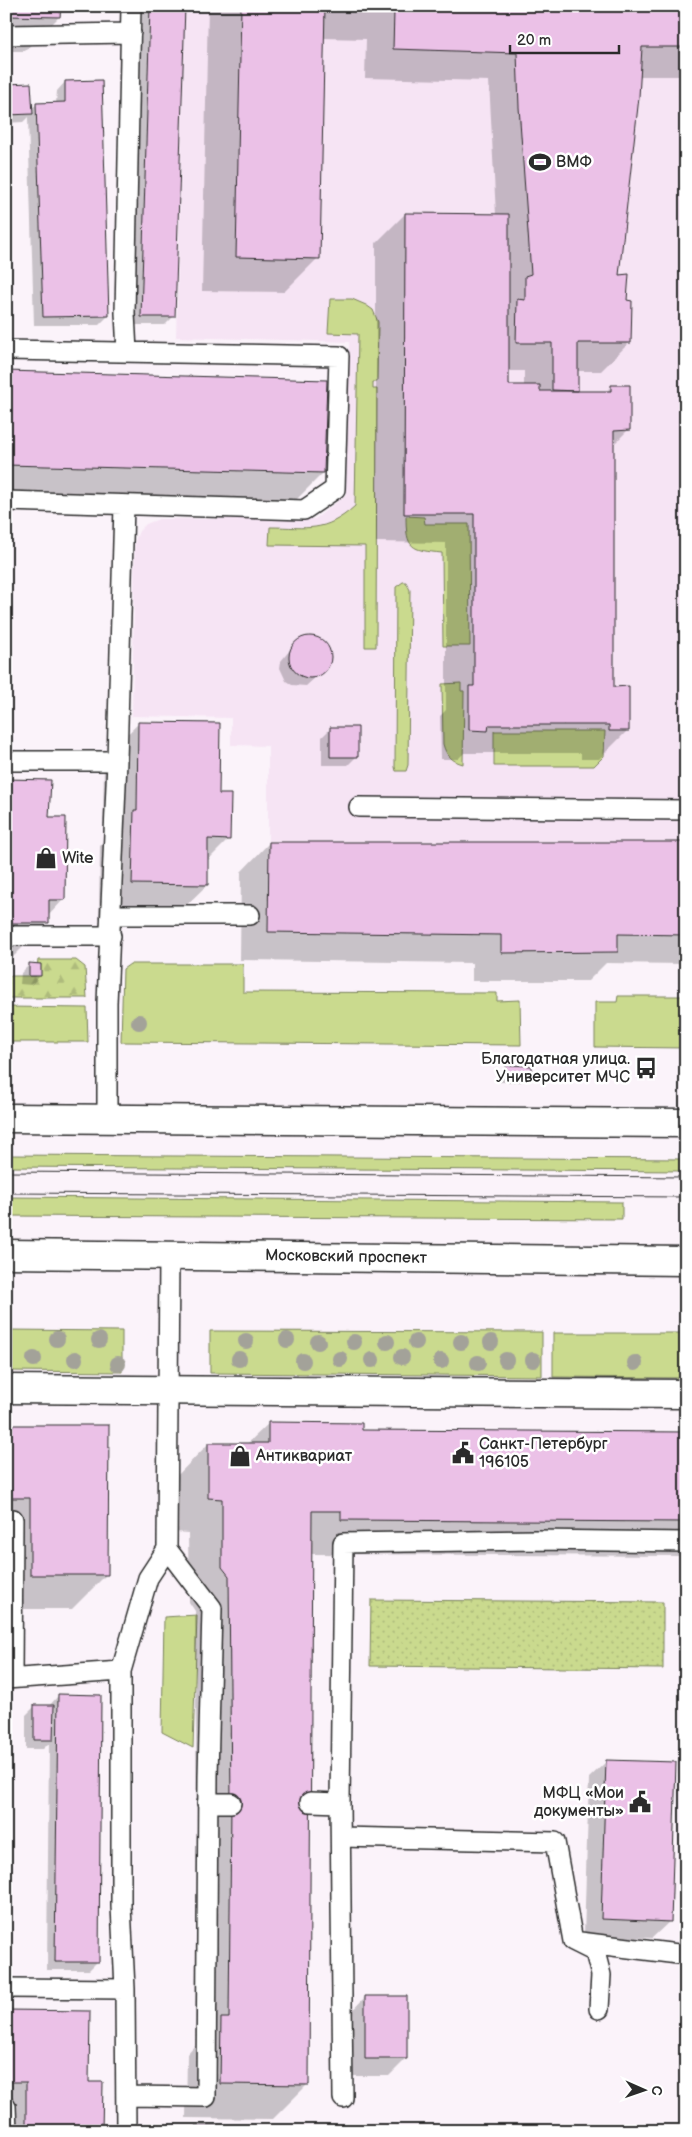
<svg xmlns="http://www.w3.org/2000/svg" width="692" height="2137" font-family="'Balsamiq Sans',sans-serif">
	<defs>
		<pattern id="forest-firs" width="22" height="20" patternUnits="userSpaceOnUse" patternTransform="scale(1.25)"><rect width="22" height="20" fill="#cada8e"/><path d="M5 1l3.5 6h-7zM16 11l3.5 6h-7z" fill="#aebb7b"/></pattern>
		<pattern id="park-dots" width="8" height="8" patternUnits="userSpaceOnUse" patternTransform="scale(1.25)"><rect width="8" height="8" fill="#cada8e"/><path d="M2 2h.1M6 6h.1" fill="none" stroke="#aebb7b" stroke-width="1.8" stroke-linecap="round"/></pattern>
	</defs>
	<rect width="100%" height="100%" fill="#fbf3fa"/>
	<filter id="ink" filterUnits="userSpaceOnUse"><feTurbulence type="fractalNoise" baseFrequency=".02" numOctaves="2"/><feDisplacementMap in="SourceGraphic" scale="10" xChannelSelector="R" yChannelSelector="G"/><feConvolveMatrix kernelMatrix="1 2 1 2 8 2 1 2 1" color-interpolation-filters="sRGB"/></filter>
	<g filter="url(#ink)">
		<!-- built -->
		<path fill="#f6e4f4" d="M185,6h501v929l-68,-1v18l-117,1v-18l-233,-3v-186l-37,-1v-27l-99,-2 3,-175 4,-10 7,-7 13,-5h156l31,-24 3,-153 -173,-5z"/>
		<!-- grass -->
		<path fill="#cada8e" stroke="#7a825c" d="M330,299h22l14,6 7,5 5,12 -1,60h-4v7h4l-1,258h-11v-101l-96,-1 1,-18c38,0 54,7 85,-21l3,-172 -30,-1z
			M406,516l18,1 1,7h44l1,122h-27l-1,-93c-31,-3 -36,-4 -36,-37z
			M403,582h3l4,8 -2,175 -2,6h-10l-1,-4 1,-180z
			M461,683v8h3l-1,73c-11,-3 -17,-8 -20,-20l-1,-60z
			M494,731h111l-1,25 -10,10h-100z
			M130,964h113v28l254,1v8l23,-1 1,45 -400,-3 2,-73z
			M618,996h68v52l-91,-1v-45h22z
			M6,1007l81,1 1,34h-82z
			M6,1155l680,4v12l-680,-4z
			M6,1197l616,5v17l-616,-3z
			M6,1330l116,1v41l-116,-1z
			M210,1331l332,1v44l-332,-3z
			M553,1333h133v45l-133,-1z
			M197,1615l-4,133 -31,-16 2,-115z"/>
		<!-- forest -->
		<path fill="url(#forest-firs)" stroke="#7a825c" d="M38,960h38l9,7 2,31h-81v-22h30z"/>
		<!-- park -->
		<path fill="url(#park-dots)" stroke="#7a825c" d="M371,1600l292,2v67l-293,-3z"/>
		<!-- shadow -->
		<path fill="#0003" fill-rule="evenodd" d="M6,6l53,11 -34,34h-19z
			M142,6h42l-10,310 -9,9h-32z
			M208,6h478v70h-47l-22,200 9,25 4,41 -29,29h-25v21h30l5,-5 17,43 -15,15v243l15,42 -29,29h-18v-6h-117l-6,6h-17l-1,-43 6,-6v-167l-70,-1v-299l29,-29 91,1 -7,-134 -124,-3 1,-39 -43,-1 -5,220 -34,34 -82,-1zM508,371h16v15h-16z
			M65,82l43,234 -9,9h-65l-6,-208 -5,5 -17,1v-38l25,24 6,-5 19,-1 1,-12z
			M6,373l317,100 -34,34 -283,-7z
			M306,638l15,3 8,12 -2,14 -21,19 -14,-1 -6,-4 -6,-13 1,-7 13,-16z
			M139,723l79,72 11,44 -22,22v24l-35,34 -73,-1 1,-73 3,-3 1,-85z
			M331,728l26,28 -9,9h-26v-28z
			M6,780l42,38 15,82 -15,16 -1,7 -34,34h-7z
			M269,843h417v121l-80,-1 -18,18h-116v-18l-232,-3 1,-88z
			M30,964l10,12 -9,9 -11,-1 1,-11z
			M506,1066l25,7 -9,9h-24l-1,-7z
			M269,1423l91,8 326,2v123l-375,-2 -3,530 -35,35 -87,-1 1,-64 8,-9 2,-207 -2,-227 -6,-9 -1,-69 -14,-1v-53l34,-35h39z
			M6,1426l100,149 -34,34h-66z
			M58,1696l40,265 -9,9h-42l2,-227 -6,6h-17v-34l9,-9h14z
			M607,1761l63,160 -18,17 -68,-2 5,-158z
			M365,1997l41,62 -17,17h-41v-61z
			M6,2011l95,120h-95z"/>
		<!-- building -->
		<path fill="#ebc1e7" stroke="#2b2b2b" d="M6,6h55l-1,11 -54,-1z
			M150,6h35l-10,311h-34z
			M241,6h84l-5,253 -84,-2z
			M326,6h360v41h-44l-3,50 -20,178 10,-1 -2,26 5,1 -1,42h-53v48l-26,-1v-47h-36l1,-44 8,1v-24l6,-2 -12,-167 -2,-54 -124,-4 1,-38 -68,-1z
			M102,80l7,236 -66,1 -7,-214 29,-1v-21z
			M31,83l2,31 -26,1 -1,-31z
			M405,213l104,1v171h31v6h71v-6h19v45l-16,1v256l15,-1v45h-20v-6h-120l-1,6 -19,-1v-44h5v-172h-70z
			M6,371l321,9 -3,93 -318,-8z
			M289 657a21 21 0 1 1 42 0a21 21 0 1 1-42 0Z
			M138,722l82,1 -1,71h12l-1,46 -22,-1v46l-76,-1 2,-74h3z
			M330,727h28v30h-28z
			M6,779l45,1 -2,37h17l-1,83h-16v23h-43z
			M269,842h417v93l-68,-1v18l-117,1v-18l-233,-3z
			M29,963l12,1v12h-12z
			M506,1065l26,1v8h-26z
			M268,1422l94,1v7l324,2v90l-345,-2v-9h-29l-3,574 -89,-1 1,-66h8l2,-215 -2,-227 -7,-9v-68l-14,-1v-55h60z
			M6,1425h103l-1,150h-78v-77h-24z
			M58,1694l43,1 -2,267h-44z
			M34,1705h20l-1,35h-19z
			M606,1760l70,2 -5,160 -70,-3z
			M365,1996h42v63h-42z
			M6,2010l84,1 -1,71h14l-1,49h-76v-49h-20z
			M196,2126h53v5h-53z"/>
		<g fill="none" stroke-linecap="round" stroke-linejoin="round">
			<!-- service casing -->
			<g stroke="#2b2b2b" stroke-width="22">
				<path id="service" d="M6,35l125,-2
					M6,350l333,6 -4,133 -31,21 -298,-9
					M127,352l-2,-39 6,-307
					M6,761h111
					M359,807l327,3
					M111,915h139
					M6,936h105
					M107,1119v-116l10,-242 7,-256
					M6,1519h7l-1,159
					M6,1679l115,-8
					M310,1802l30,1
					M207,1803h24
					M341,1837l214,5 18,99 22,11 6,23 -2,34
					M580,1942l106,13
					M6,1988l119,1
					M127,2096l79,1 2,-321 4,-168 -45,-59
					M343,2098l-3,-295 3,-260 193,-3 150,2
					M6,2106l1,25
					M126,2131l-1,-142 -4,-83v-235l27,-93 19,-29 2,-294"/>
			</g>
			<!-- minor casing -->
			<g stroke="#2b2b2b" stroke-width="31">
				<path id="minor" d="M6,1389l680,5"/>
			</g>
			<!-- primary casing -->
			<g stroke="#2b2b2b" stroke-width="31">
				<path id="primary" d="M6,1118l680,5
					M6,1254l680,7"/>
			</g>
			<!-- service -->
			<use href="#service" stroke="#fff" stroke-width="19"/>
			<!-- minor -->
			<use href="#minor" stroke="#fff" stroke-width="28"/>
			<!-- primary -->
			<use href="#primary" stroke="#fff" stroke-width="28"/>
			<!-- tram -->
			<path stroke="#2b2b2b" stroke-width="1" d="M6,1172l680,5
				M6,1193l680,4"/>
		</g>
		<!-- trees -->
		<g fill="#a3a299">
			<circle cx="139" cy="1022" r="8"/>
			<circle cx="57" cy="1339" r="8"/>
			<circle cx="99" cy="1340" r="8"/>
			<circle cx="287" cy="1340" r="8"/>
			<circle cx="246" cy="1341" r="8"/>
			<circle cx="318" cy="1342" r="8"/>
			<circle cx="354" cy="1342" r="8"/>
			<circle cx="387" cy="1342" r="8"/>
			<circle cx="416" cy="1342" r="8"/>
			<circle cx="461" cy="1342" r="8"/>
			<circle cx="491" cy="1342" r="8"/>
			<circle cx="402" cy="1357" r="8"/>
			<circle cx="34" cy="1359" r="8"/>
			<circle cx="75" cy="1359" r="8"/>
			<circle cx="239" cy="1359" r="8"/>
			<circle cx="340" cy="1359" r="8"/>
			<circle cx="372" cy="1360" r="8"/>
			<circle cx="506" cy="1360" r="8"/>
			<circle cx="533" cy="1360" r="8"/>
			<circle cx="303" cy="1361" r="8"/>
			<circle cx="441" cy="1361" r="8"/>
			<circle cx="478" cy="1363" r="8"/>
			<circle cx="635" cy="1363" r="8"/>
			<circle cx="118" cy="1364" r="8"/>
		</g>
	</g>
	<!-- icons -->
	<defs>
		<g id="stadium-bare" transform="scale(1.725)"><path d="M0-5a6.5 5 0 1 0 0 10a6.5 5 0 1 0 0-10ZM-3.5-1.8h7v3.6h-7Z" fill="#2b2b2b" stroke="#fff" stroke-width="2.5" paint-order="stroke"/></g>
		<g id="shop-bare" transform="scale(1.725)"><path d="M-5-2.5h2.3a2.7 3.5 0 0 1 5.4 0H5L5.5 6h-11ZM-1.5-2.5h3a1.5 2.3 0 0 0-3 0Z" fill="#2b2b2b" stroke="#fff" stroke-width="2.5" paint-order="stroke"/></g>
		<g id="bus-bare" transform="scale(1.725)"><path d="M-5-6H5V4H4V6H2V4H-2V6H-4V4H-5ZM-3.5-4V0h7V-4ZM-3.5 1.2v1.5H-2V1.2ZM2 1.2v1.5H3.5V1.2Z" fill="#2b2b2b" stroke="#fff" stroke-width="2.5" paint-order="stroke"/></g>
		<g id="civic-bare" transform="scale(1.725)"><path d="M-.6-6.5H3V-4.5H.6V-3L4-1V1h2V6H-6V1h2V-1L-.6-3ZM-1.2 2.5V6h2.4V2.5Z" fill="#2b2b2b" stroke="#fff" stroke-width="2.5" paint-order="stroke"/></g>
	</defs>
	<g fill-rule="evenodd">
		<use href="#stadium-bare" x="540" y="162"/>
		<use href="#shop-bare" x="46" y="858"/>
		<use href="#bus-bare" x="646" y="1068"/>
		<use href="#civic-bare" x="463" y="1453"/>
		<use href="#shop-bare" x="240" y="1456"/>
		<use href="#civic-bare" x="640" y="1802"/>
	</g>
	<g text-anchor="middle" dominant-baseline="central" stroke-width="5" stroke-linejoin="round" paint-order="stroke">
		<!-- poi labels -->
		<g font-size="16" fill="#2b2b2b" stroke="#fff" text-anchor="start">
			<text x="556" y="162">ВМФ</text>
			<text x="62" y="858">Wite</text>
			<text x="630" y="1059" text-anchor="end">Благодатная улица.<tspan x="630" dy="18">Университет МЧС</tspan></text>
			<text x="479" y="1444">Санкт-Петербург<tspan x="479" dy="18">196105</tspan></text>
			<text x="256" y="1456">Антиквариат</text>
			<text x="624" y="1793" text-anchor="end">МФЦ «Мои<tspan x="624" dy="18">документы»</tspan></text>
		</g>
		<!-- street labels -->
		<g font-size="16" fill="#2b2b2b" stroke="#fff">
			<text transform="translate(346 1257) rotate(1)">Московский проспект</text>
		</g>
	</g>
	<!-- margin -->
	<rect width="692" height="2137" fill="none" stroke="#fff" stroke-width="25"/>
	<rect x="12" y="12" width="667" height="2112" fill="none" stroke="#2b2b2b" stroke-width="2" filter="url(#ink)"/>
	<!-- north arrow -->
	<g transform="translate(644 2090) rotate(92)" stroke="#ffffff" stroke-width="4" paint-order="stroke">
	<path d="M0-4L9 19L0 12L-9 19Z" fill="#2b2b2b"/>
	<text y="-8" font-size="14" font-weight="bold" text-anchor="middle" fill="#2b2b2b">С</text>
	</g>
	<!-- scale -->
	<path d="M510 45v8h109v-8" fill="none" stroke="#2b2b2b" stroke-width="2.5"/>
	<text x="517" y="45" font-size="15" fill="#2b2b2b" stroke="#ffffff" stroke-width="4" paint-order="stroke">20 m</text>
</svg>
